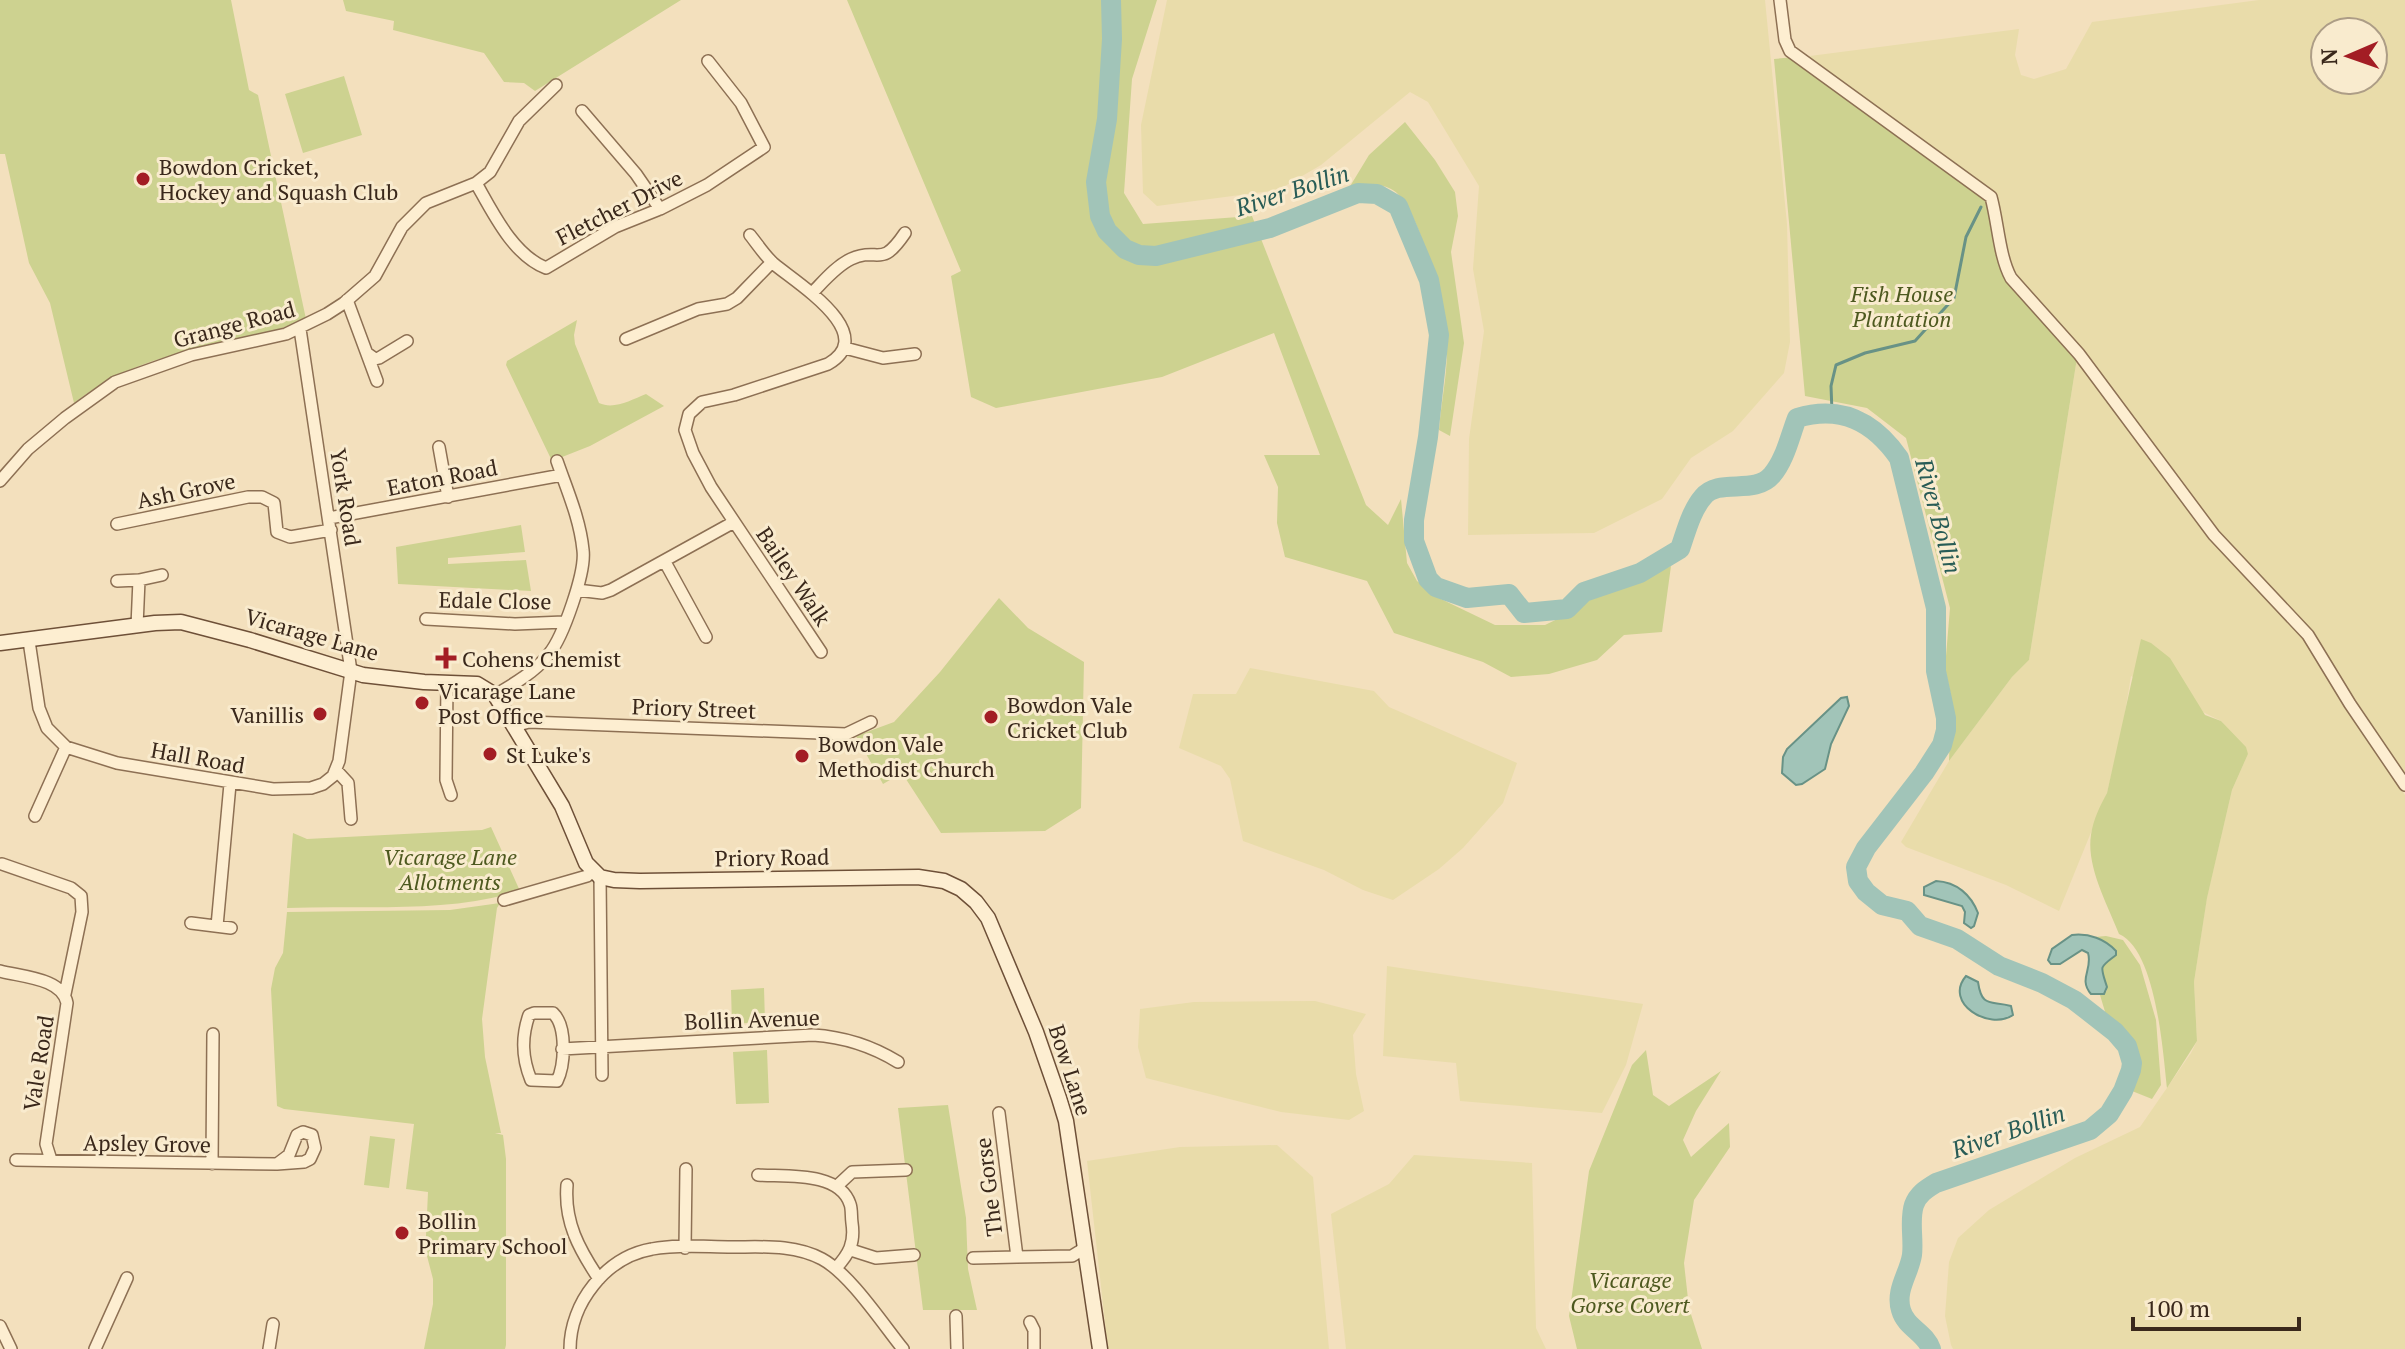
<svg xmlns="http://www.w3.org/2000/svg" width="2405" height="1349" font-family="'PT Serif',serif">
	<rect width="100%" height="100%" fill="#f3e0bd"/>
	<!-- farmland -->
	<path fill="#e9dcaa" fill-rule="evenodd" d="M1167,0h598l22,224 3,118 -6,31 -51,58 -42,27 -29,41 -68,34 -126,2 1,-96 15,-108 -11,-62 6,-83 -51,-84 -18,-10 -89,73 -43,25 -121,16 -14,-13 -2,-68z
		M2259,0h146v774l-51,-74 -138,-171 -135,-179 -279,-293 217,-28 -4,26 6,20 13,4 32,-10 26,-47zM2325,32h48v48h-48z
		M2077,358l136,182 93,102 39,65 60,88v554h-452l-2,-4 -6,-29 4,-54 9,-24 31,-28 86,-52 65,-31 51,-74 6,-12 -3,-59 13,-85 25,-107 16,-36 -27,-33 -90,-45 -9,55 -15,62 -48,118 -53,-26 -100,-38 -5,-5 48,-81 63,-84 17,-17z
		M1250,668l124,23 15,16 128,56 -14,40 -40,45 -24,21 -46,31 -30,-10 -39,-20 -81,-29 -13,-62 -9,-13 -42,-18 14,-54h43z
		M1387,966l256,38 -17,61 -24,48 -142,-12 -4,-38 -73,-7z
		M1315,1001l51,13 -13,21 3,39 8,37 -15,9 -68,-8 -135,-34 -8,-31 2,-38 54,-7z
		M1277,1145l36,32 16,172h-221l-21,-188 93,-14z
		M1414,1155l118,8 4,165 10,21h-200l-15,-135 58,-30z"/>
	<!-- green -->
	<path fill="#cdd290" d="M0,0h231l18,90 9,5 48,224c-83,35 -154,23 -232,84l-24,-100 -21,-40 -24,-109h-5z
		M343,0h338l-146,91 -11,-8 -20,-1 -20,-29 -91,-23 1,-9 -48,-10z
		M847,0h310l-25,79 -8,114 19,31 109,-8 114,289 22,20 13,-26 6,64 10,18 24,18 54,26h50l27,-13 16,-18 29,-4 54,-24 -9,66 -38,3 -27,25 -48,14 -38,3 -28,-15 -89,-29 -27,-52 -82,-24 -8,-34 1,-36 -14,-32h56l-46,-122 -112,44 -166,31 -25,-11 -20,-121 10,-5z
		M1795,57l193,142 12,68 77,91 -48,302 -17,17 -63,84 2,-65 -6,-28 5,-60 -44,-170 -39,-30 -62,-12 -31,-337z
		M344,76l18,59 -59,18 -18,-59z
		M1405,122l30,38 20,32 3,24 -7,36 13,91 -14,93 -11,-6c2,-26 8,-54 8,-80 0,-32 -27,-148 -56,-161 -14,-7 -27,-3 -42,-1l20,-33z
		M577,320l-3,15 1,9 24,59c15,7 32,-3 47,-9l18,12 -74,40 -38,15 -46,-96 1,-4z
		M521,525l4,27 -77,6v6l78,-4 5,31 -133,-7 -2,-37z
		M999,598l29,30 56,34 -3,146 -36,23 -104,2 -39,-60 -19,11 -27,-48 38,-14 46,-50z
		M2141,639l10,4 19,15 35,57 16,6 25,26 2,7 -16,36 -25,108 -13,84 3,59 -30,47c-4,-36 -11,-138 -48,-154 -11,-29 -33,-67 -28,-99 2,-15 9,-29 16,-42z
		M491,827l29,64c-75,23 -156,14 -233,17l6,-75 14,6 175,-9z
		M500,903l-3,5 -15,111 3,38 16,76h-6l8,2 3,24v186l-1,4h-81l9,-45v-25l-6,-23 -1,-20 2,-44 -22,-3 8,-65 -130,-15 -7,-3 -6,-117 4,-21 8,-15 4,-41 163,-2z
		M2106,936l17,4 17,25 16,55 5,65 -9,14 -25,-10 10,-27 -7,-22 -24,-25 -6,-20 7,-4 -6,-23 8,-9 -7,-19 -7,-3z
		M764,988l1,34 -33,2 -1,-34z
		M767,1050l2,53 -33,1 -3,-52z
		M1646,1050l7,45 16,11 52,-35 -25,40 -13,29 8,17 38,-34 1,24 -36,53 -10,63 5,45 13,41h-125l-8,-33 20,-145 43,-106z
		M948,1105l18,113 2,51 9,41h-54l-25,-202z
		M370,1136l25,3 -6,49 -25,-3z"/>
	<!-- water -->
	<path fill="#a1c4b8" stroke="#689286" stroke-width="2" d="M1847,697l2,9 -18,38 -6,25 -23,15 -6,1 -14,-12 1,-16 4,-8 54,-51z
		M1936,881c21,1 35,14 42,32l-4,13 -3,2 -7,-5 1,-11 -3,-6 -38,-11v-8z
		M2072,935c17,-2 33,4 44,16v4c-17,13 -16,10 -9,32l-3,7h-13c-13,-15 2,-25 -3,-41l-6,-3 -22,14h-9l-3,-4 4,-11z
		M1966,976l12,6c4,27 13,18 33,24l2,9c-24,16 -70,-12 -47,-39z"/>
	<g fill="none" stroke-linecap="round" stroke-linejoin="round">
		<!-- stream -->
		<path stroke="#689286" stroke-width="3" d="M1832,412l-1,-26 5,-21 29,-12 50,-12 39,-43 12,-61 15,-30"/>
		<!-- river -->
		<path stroke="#a1c4b8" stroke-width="20" d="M1111,0l1,39 -5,80 -11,63 4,34 7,15 18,18 14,6 17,1 114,-28 88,-35 19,1 21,12 31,74 10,55 -11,102 -14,83v21l14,38 8,8 31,11 42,-4 15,19 43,-4 17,-17 56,-19 40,-24c6,-17 11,-38 23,-52 16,-20 51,-1 69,-22 13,-15 18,-39 25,-57 44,-13 76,3 102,40l37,150v63l10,47v12l-4,15 -18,28 -58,75 -10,19 2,14 8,11 16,13 25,6 13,15 37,13 42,27 43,17 32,17 41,32 12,14 5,17 -1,7 -8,21 -14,23 -19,16 -154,53c-10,6 -18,11 -22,22 -5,15 0,34 -2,50 -3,19 -17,35 -11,55 5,18 24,22 30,39"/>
		<!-- street casing -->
		<g stroke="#8d7054" stroke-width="14">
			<path id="street" d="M1780,0l5,40 5,11 201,146c7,25 8,59 20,81l68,76 135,181 94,100 42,69 55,81
				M582,111l54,63 24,35
				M476,183c17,30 37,72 70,85l69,-41 45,-18 47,-24 57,-38 -23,-44 -33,-42
				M750,235c8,10 15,21 24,29 24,20 106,70 54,100l-94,31 -32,7 -13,12 -4,16 8,23 18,34 110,165
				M812,293c11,-11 24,-27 39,-34 28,-13 29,11 54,-26
				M347,300l30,81
				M626,339l72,-30 29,-5 10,-6 35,-36
				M845,348l38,10 32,-4
				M368,354l7,5 4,-1 28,-17
				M439,447l9,50
				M0,481l28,-32 37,-31 50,-36 76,-27 95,-21 41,-20 17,-11 31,-27 27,-49 24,-24 50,-20 14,-11 29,-51 37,-36
				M329,518l233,-43
				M117,524l131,-27h14l12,6 3,29 13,5 41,-7
				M665,562l41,75
				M139,580l23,-5
				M117,581l22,-1 -2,46
				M577,590l25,3 9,-3 123,-68
				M426,619l89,5 49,-2
				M29,641l10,67 8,20 19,19 51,16 156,26 38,-1 12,-4 10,-8 6,-15 12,-90 -51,-342
				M447,682l-1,98 5,15
				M495,695c19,-11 40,-23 54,-41 14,-17 37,-82 34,-104 -3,-31 -16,-60 -26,-89
				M514,726l15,-4 317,12 25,-12
				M336,770l12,13 3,36
				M35,816l31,-69
				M2,864l69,24 10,8 1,16 -17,82
				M600,877l2,198
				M504,900l83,-24 6,-5
				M191,923l40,5
				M217,926l13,-142
				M0,971c22,6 62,7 67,32l-21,141 5,16
				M534,1013h19c14,13 12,52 4,68l-26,-1c-9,-22 -10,-42 -2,-65z
				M562,1049l251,-14c31,2 59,11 85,27
				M999,1113l18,144 55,-1 13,-8
				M16,1160l261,4 27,-2 6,-3 5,-11 -3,-13 -9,-3 -6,3 -8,20 -12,9
				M212,1164l1,-130
				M758,1175c27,2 81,-4 92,29 2,5 1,13 2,19 3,20 -3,31 -16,45
				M567,1185c-3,37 12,64 32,94
				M837,1186l15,-14 54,-2
				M685,1248l1,-79
				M851,1250l25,8 38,-3
				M973,1258l44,-1
				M956,1316l1,33
				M1030,1322l4,8v19
				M0,1326l11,23
				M95,1349l32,-71
				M269,1349l4,-25
				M570,1349c0,-46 36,-92 82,-100 25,-5 54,-2 80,-2 30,0 62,-3 90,12 28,15 60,64 81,90"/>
		</g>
		<!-- secondary casing -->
		<g stroke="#6e5038" stroke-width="17">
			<path id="secondary" d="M0,643l155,-20 26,-1 69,18 113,35 61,7 53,2 18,11 67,111 24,57 14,14 14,3 26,1 278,-4 26,4 17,8 15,13 12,16 48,114 23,66 7,23 34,228"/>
		</g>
		<!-- street -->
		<use href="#street" stroke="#fdeed1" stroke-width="11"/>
		<!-- secondary -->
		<use href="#secondary" stroke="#fdeed1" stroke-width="14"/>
	</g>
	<!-- markers -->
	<g fill="#a31d24" stroke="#f9ebce" stroke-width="3">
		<circle cx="143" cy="179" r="8"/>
		<path d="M442 646h8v8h8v8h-8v8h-8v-8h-8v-8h8z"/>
		<circle cx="422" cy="703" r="8"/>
		<circle cx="320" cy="714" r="8"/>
		<circle cx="991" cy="717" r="8"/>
		<circle cx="490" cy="754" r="8"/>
		<circle cx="802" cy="756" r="8"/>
		<circle cx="402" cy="1233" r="8"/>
	</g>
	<g text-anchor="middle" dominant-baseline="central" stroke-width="6" stroke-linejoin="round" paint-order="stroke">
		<!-- poi labels -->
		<g font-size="22" fill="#3a281b" stroke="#f9ebce" text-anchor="start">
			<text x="159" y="166">Bowdon Cricket,<tspan x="159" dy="25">Hockey and Squash Club</tspan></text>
			<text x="462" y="658">Cohens Chemist</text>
			<text x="438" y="690">Vicarage Lane<tspan x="438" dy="25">Post Office</tspan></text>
			<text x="1007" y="704">Bowdon Vale<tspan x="1007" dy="25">Cricket Club</tspan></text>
			<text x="304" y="714" text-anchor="end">Vanillis</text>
			<text x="818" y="743">Bowdon Vale<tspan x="818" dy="25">Methodist Church</tspan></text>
			<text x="506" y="754">St Luke's</text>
			<text x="418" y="1220">Bollin<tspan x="418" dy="25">Primary School</tspan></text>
		</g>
		<!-- street labels -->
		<g font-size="22" fill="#3a281b" stroke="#f9ebce">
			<text transform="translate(619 207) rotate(-27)">Fletcher Drive</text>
			<text transform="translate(234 324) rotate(-15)">Grange Road</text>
			<text transform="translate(442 477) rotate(-11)">Eaton Road</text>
			<text transform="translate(186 490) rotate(-12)">Ash Grove</text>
			<text transform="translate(346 497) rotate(81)">York Road</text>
			<text transform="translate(794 576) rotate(56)">Bailey Walk</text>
			<text transform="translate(495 600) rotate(1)">Edale Close</text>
			<text transform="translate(312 634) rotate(16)">Vicarage Lane</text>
			<text transform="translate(694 708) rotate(2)">Priory Street</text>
			<text transform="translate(198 757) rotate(10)">Hall Road</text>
			<text transform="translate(772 857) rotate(-1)">Priory Road</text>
			<text transform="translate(752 1019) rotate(-2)">Bollin Avenue</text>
			<text transform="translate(38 1063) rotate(-81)">Vale Road</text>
			<text transform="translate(1071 1070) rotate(72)">Bow Lane</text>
			<text transform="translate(147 1143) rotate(1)">Apsley Grove</text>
			<text transform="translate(988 1187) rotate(-97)">The Gorse</text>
		</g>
		<!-- park labels -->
		<g font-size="22" font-style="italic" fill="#4d591f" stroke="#f9ebce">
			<text x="1902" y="293">Fish House<tspan x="1902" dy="25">Plantation</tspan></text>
			<text x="450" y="856">Vicarage Lane<tspan x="450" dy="25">Allotments</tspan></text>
			<text x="1630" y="1279">Vicarage<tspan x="1630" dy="25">Gorse Covert</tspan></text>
		</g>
		<!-- water labels -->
		<g font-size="24" font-style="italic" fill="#285c56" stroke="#f9ebce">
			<text transform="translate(1292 190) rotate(-18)">River Bollin</text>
			<text transform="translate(1939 516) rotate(75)">River Bollin</text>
			<text transform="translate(2008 1131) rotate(-19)">River Bollin</text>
		</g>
	</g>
	<!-- north arrow -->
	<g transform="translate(2349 56) rotate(268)"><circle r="38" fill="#f9ebce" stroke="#ad9d86" stroke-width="2"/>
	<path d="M0-6L14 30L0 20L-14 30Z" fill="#a31d24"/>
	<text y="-12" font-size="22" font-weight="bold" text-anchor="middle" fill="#3a281b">N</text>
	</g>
	<!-- scale -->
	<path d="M2133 1317v12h166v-12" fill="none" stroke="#3a281b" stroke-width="4"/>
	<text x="2145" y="1317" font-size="24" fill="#3a281b" stroke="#f9ebce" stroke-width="6" paint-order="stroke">100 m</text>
</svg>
